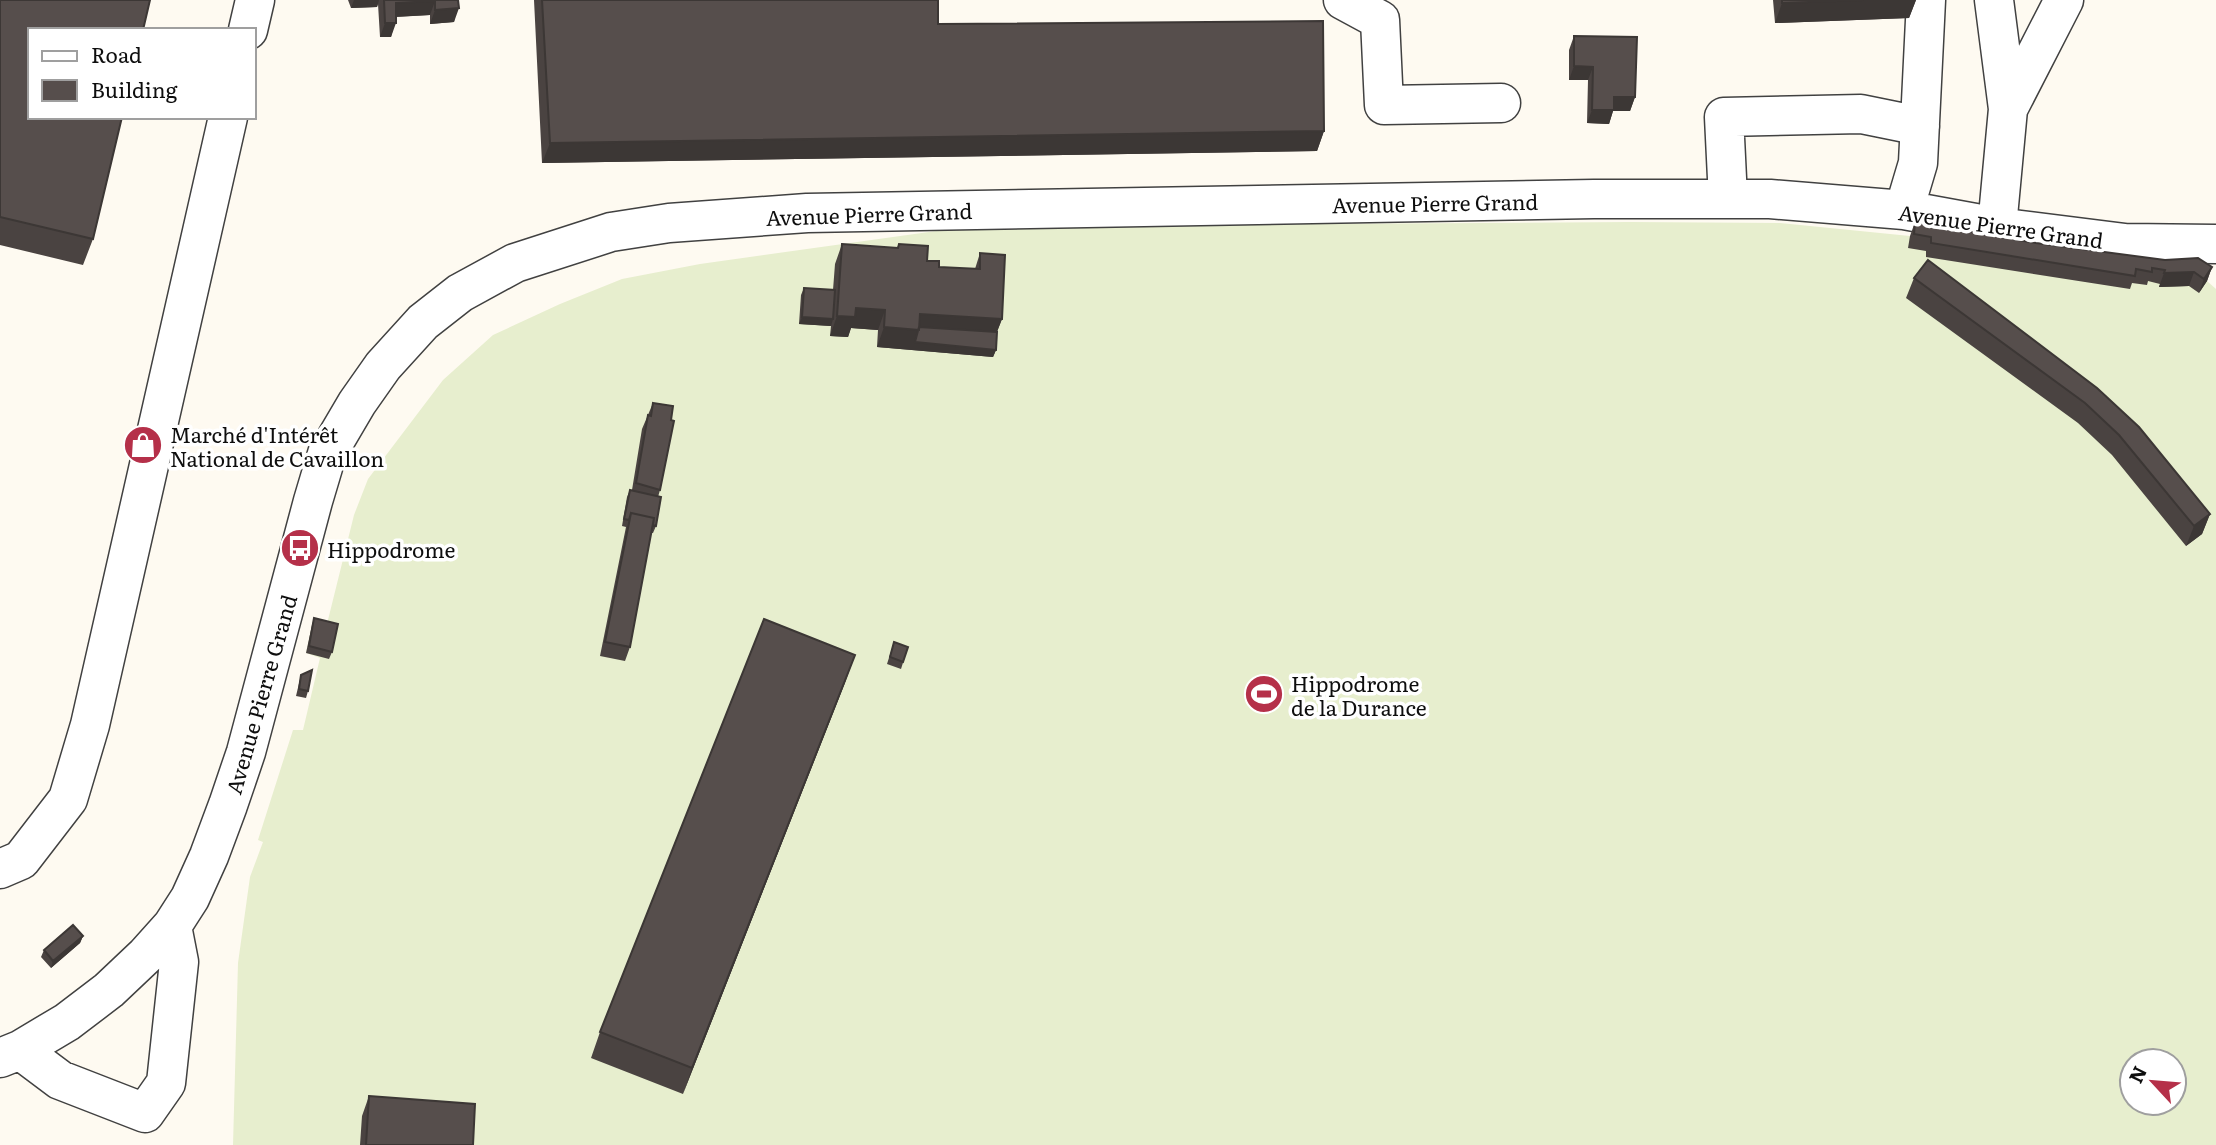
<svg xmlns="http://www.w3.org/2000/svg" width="2216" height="1145" font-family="Literata,serif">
	<rect width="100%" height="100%" fill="#fefaf1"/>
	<!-- pitch -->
	<path fill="#e7eece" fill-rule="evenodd" d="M1630,222l150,1 130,13 121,21 176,24 9,8v856h-1983l5,-182 12,-86 13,-35 -5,-2 35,-110h10l17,-72 -14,-5 6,-28 14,3 28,-113 14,-36 75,-99 50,-45 67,-31 62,-25 78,-15 272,-38zM2132,1061h42v42h-42z"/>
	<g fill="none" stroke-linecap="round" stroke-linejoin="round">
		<!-- minor casing -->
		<g stroke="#414141" stroke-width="41">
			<path id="minor" d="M1343,0l37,20 4,85 117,-2
				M1994,0l14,109
				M248,30l7,-30
				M1728,199l-4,-82 137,-3 59,12
				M1904,210l14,-47 8,-163
				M1997,227l11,-118 56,-109
				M0,869l21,-9 47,-61 22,-74 138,-608
				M20,1050l40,30 85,33 21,-30 13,-121 -7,-36
				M0,1058l20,-8 47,-28 42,-32 37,-35 26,-29 18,-28 19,-42 19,-51 18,-53 67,-251 14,-47 30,-51 26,-37 40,-44 37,-29 55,-30 96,-31 58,-9 138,-10 787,-14h176l134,11 93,17 128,16 91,1"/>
		</g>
		<!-- minor -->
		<use href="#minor" stroke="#fff" stroke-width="38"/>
	</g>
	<!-- wall -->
	<path fill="#4a4341" d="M0,0l93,239 -10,26 -83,-20z
		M348,0h110l-4,22 -24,2v-9l-34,2 -5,20h-11l-2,-33 -1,3 -26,1z
		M534,0h404v24l386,107 -7,20 -775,12z
		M1773,0h143l-7,18 -134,5z
		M1574,36l61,61 -5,14h-17l-4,13 -22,-1 1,-43h-19v-30z
		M1915,222l121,21 176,24 -5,14 -8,12 -10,-7 -30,1 1,-3 -12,-3 -1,4 -15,-2 -2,6 -204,-32v-6l-18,-3 2,-12z
		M842,244l55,4 2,-4 40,23 36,2 5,-16 22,66 -5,13 -1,18 -3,7 -116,-10 1,-17 -27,-2 -3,9 -18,-1 1,-10 -32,-2 2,-29 3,-7 29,2 2,-26z
		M1928,260l282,254 -8,20 -16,12 -74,-91 -34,-32 -172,-125 8,-20z
		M653,403l7,87 -2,7 -2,29 -3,7h-2l-21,114 -5,14 -25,-5 26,-129 -4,-1 5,-29 3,-7h2l10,-61z
		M314,618l18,34 -3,7 -23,-6 6,-28z
		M894,642l14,5 -7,22 -14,-5z
		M301,675l7,16 -2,7 -10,-2z
		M846,680l-163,414 -92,-36 9,-26z
		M83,936l-3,7 -29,25 -10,-11 3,-7z
		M369,1096l104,49h-113l2,-29z"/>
	<!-- shaded-wall -->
	<path fill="#3c3735" d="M354,0h25l-2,7 -26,1z
		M1863,0h53l-7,18 -134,5 7,-20z
		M435,1l-5,14 -39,2 5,-14z
		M459,8l-5,14 -24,2 5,-14z
		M385,23h11l-5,14h-11z
		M1574,66l19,1 -5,13h-19z
		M1614,97h21l-5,14h-17l-4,13 -22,-1 5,-13z
		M1324,131l-7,20 -775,12 8,-20z
		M2212,267l-5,14 -8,12 5,-14z
		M2194,272l-5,14 -30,1 5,-14z
		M856,308l29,2 -7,20 -27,-2 -3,9 -18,-1 7,-20z
		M920,314l82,5 -8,20 2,11 -3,7 -116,-10 7,-20z
		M802,317l31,2 -2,7 -32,-2z
		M2210,514l-8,20 -16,12 8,-20z
		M855,655l-9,25 -163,414 9,-26z
		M83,936l-3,7 -29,25 2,-7z"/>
	<!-- building -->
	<path fill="#564e4c" stroke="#3c3735" stroke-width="2" d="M0,0h150l-7,30h-113v87h92l-29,122 -93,-22z
		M384,0h74l1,8 -24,2v-9l-39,2v20h-11z
		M542,0h396v24l385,-3 1,110 -774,12z
		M1782,0h81l-81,3z
		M1574,36l63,1 -2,60h-21v13h-22l1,-43 -19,-1z
		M1915,222l121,21 129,17 33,-2 14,9 -8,12 -10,-7 -30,1 1,-3 -13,-2v4l-16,-3 -1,7 -204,-33v-6l-17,-3z
		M842,244l56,4 1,-4 29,2 -1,15h12v6l41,2v-16l25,2 -3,64 -82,-5 -1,16 -35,-3 1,-17 -29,-2 -1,9 -18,-1z
		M1928,260l169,128 42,39 71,87 -16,12 -75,-91 -34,-32 -171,-125z
		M804,288l31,2 -2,29 -31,-2z
		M919,327l78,5 -1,18 -81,-8z
		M653,403l20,3 -2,14 3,1 -14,69 -24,-7 12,-68 3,1z
		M630,490l31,7 -5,29 -3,-1 1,-7 -23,-5 -2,7 -5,-1z
		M631,513l23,5 -24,129 -25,-5z
		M314,618l24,6 -6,28 -23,-6z
		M764,619l91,36 -163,413 -92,-36z
		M894,642l14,5 -5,15 -13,-5z
		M312,670l-4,21 -9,-2 2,-14z
		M73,925l10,11 -30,25 -9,-11z
		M369,1096l106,8 -2,41h-107z"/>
	<!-- icons -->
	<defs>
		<g id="shop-disc" transform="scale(2.0125)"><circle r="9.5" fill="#b53049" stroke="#fff"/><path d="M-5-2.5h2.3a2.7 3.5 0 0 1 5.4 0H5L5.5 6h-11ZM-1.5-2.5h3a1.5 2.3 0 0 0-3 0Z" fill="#fff"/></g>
		<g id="bus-disc" transform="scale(2.0125)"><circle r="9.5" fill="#b53049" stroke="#fff"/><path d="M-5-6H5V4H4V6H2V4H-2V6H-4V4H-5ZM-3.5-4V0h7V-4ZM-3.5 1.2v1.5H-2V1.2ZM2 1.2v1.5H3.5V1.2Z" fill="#fff"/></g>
		<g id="stadium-disc" transform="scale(2.0125)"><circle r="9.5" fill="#b53049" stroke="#fff"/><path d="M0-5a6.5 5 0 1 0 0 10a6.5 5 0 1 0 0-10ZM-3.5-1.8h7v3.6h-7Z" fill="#fff"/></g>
	</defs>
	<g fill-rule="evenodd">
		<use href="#shop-disc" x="143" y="445"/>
		<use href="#bus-disc" x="300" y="548"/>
		<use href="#stadium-disc" x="1264" y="694"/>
	</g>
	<g text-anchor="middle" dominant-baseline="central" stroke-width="7" stroke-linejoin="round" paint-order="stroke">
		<!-- street labels -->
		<g font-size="21" fill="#0e0e0e" stroke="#fff">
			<text transform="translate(1435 202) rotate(-1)">Avenue Pierre Grand</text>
			<text transform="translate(869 213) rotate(-2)">Avenue Pierre Grand</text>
			<text transform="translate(2001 225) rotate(8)">Avenue Pierre Grand</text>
			<text transform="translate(260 694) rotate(-74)">Avenue Pierre Grand</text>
		</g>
		<!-- poi labels -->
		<g font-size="21" fill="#0e0e0e" stroke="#fff" text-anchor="start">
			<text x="170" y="433">Marché d'Intérêt<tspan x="170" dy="24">National de Cavaillon</tspan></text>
			<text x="327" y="548">Hippodrome</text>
			<text x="1291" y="682">Hippodrome<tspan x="1291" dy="24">de la Durance</tspan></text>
		</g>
	</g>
	<!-- legend -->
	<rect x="28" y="28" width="228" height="91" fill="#ffffff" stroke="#9f9f9f" stroke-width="2"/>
	<rect x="42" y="51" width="35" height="10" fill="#ffffff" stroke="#9f9f9f" stroke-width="2"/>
	<text x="91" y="63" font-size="21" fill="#0e0e0e">Road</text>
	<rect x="42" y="80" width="35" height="21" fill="#564e4c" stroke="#9f9f9f" stroke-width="2"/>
	<text x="91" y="98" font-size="21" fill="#0e0e0e">Building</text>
	<!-- north arrow -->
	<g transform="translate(2153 1082) rotate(296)"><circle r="33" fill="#ffffff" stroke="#9f9f9f" stroke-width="2"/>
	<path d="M0-5L12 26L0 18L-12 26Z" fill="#b53049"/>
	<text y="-10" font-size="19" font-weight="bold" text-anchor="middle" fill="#0e0e0e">N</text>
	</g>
</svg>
